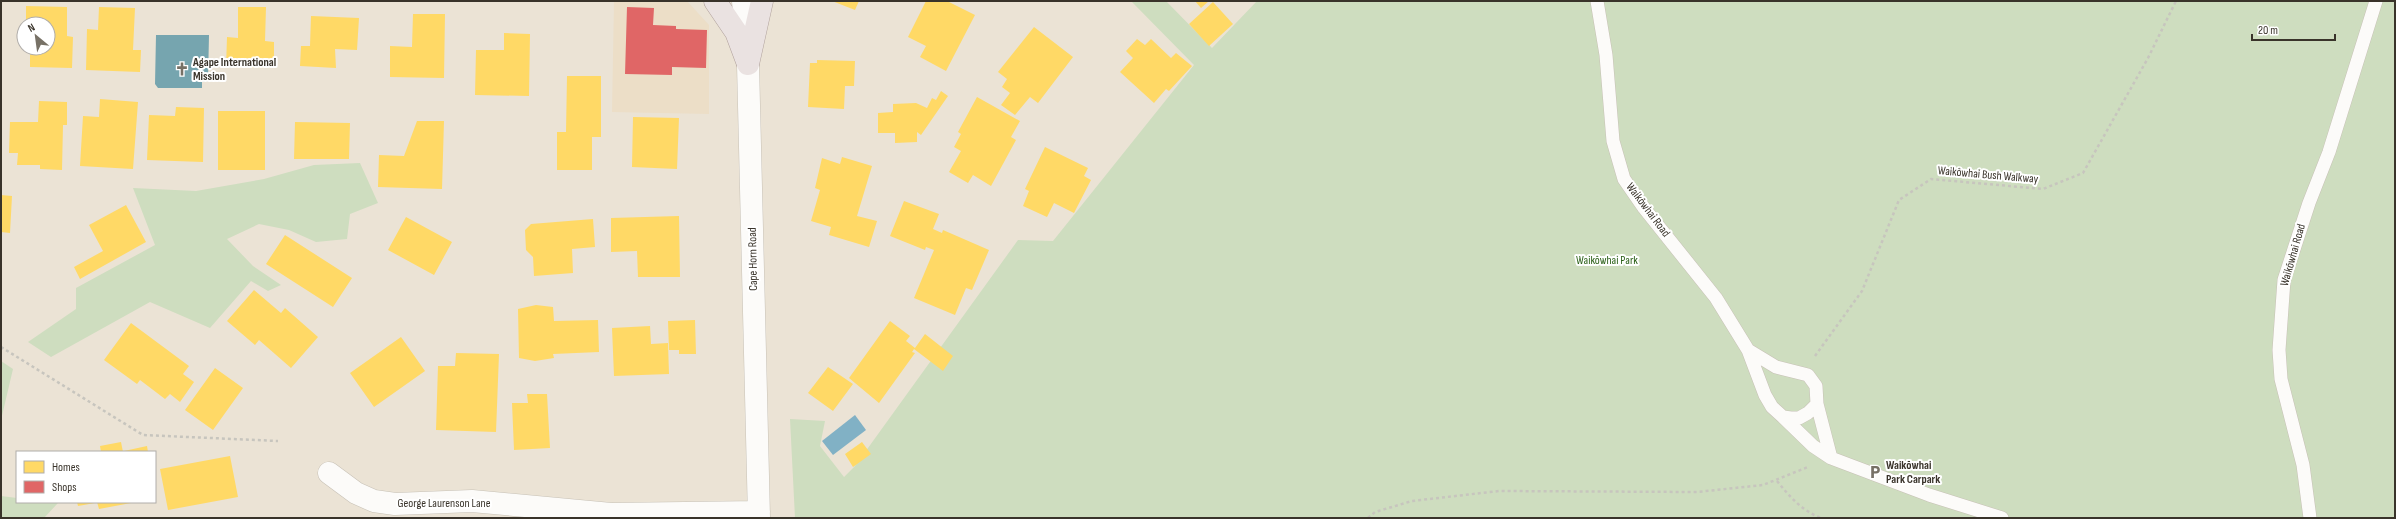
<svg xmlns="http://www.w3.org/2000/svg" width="2396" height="519" font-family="'Sofia Sans Condensed',sans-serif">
	<rect width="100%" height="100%" fill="#ebe3d5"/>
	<!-- built -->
	<path fill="#ecdec7" d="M614,1h73l22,24v89l-97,-2z"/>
	<!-- green -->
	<path fill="#ceddbf" d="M1131,1h35l46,47 45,-47h1138v517h-1600l-5,-99 35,2 -5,25 24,31 11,-11 163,-226 35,1 141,-176z
		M360,163l18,40 -28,11 -3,25 -31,3 -27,-12 -30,-6 -32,15 26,27 28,19 -13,6 -17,-10 -41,47 -60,-26 -99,55 -23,-15 48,-33v-21l79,-43 -22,-57 63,3 68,-12 50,-14z
		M1,361l12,8 -12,51z
		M1,496l16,2v4l41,1 -14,15h-43z"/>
	<!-- water -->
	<path fill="#81b1c5" d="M855,415l11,15 -33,25 -11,-14z"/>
	<!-- homes -->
	<path fill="#ffd966" d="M832,1h27l-4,9z
		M926,1h21l28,14 -29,56 -26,-14 6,-11 -18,-9z
		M1195,1h14l-8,7z
		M1213,2l20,22 -24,22 -20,-22z
		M26,6l41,1v29l6,1 -1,31 -42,-1v-19h18v-24h-22z
		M99,7l36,1 -2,42h8l-1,22 -54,-2 1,-41 11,1z
		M238,7h28l-1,34 9,1v26l-48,-1 1,-30 11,1z
		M413,14h32l-1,64 -54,-1v-31l22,1z
		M311,16l48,2 -2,32 -22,-1 1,19 -36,-2 1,-20h9z
		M1034,27l39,30 -35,46 -8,-6 -15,18 -14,-10 9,-12 -8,-6 5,-8 -9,-7z
		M504,33l26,1 -1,62 -54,-1 1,-45h28z
		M1137,39l8,6 6,-6 20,19 5,-5 16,13 -23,25 -3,-2 -12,14 -34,-31 13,-14 -7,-7z
		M817,60l38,1 -1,25h-9l-1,23 -36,-2 2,-44h7z
		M567,76h34v61h-9v33h-35v-38h9z
		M941,91l7,5 -27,39 -4,-3v10l-22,1v-10h-17v-20l15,-1v-8l23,-1 11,5 5,-10 4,2z
		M977,97l43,24 -9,16 5,3 -25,46 -18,-11 -5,8 -19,-11 12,-21 -7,-4 7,-13 -3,-2z
		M100,99l38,3 -5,67 -53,-3 3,-50 16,1z
		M39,101l28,1v23h-4l-1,45 -22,-1v-4h-23l1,-12h-9l1,-31h28z
		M176,107l28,1 -1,54 -56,-2 2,-45 26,1z
		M218,111h47v59h-47z
		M633,117l46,1 -2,51 -45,-2z
		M417,121h27l-2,68 -64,-2 1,-32 25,1z
		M295,122l55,1 -1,36h-55z
		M1045,147l43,21 -4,8 7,4 -17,33 -20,-10 -7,14 -24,-11 6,-15 -4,-2z
		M842,157l30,9 -15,50 20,5 -8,26 -40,-12 2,-8 -20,-6 9,-31 -5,-2 7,-30 18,6z
		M1,195l11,1 -2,37 -9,-1z
		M904,201l35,13 -6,15 9,4 1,-3 46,20 -17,40 -6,-2 -11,27 -41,-17 20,-48 -8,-3 -1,3 -35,-14z
		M126,205l20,37 -66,37 -6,-12 29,-16 -14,-26z
		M679,216l1,61h-42l-1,-26 -26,1v-34z
		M406,217l46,25 -18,33 -46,-25z
		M593,219l2,28 -23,2 1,24 -39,3 -1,-19 -7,-7 -1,-20 6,-6z
		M285,235l67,43 -19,29 -67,-43z
		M254,290l27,23 4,-5 33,29 -27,31 -32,-28 -4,5 -28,-24z
		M536,305l17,2 1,14 44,-1 1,32 -46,2 1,4 -19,3 -16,-3 -1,-49z
		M695,320l1,34h-17v-4h-10l-1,-29z
		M890,321l20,15 -4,5 9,7 10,-14 28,22 -10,15 -29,-22 -2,3 3,1 -36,50 -30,-25z
		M131,323l58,43 -6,8 11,8 -14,20 -10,-8 -5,5 -25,-19 -3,4 -33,-24z
		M650,326l1,18 17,-1 1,31 -55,2 -2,-48z
		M401,337l24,34 -51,36 -24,-34z
		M456,353l43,1 -3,78 -60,-2 2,-64h17z
		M828,367l25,17 -20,27 -25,-18z
		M215,368l28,20 -30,42 -28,-20z
		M527,394h20l3,54 -36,2 -2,-47h16z
		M121,442l2,10h-22l-1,-6z
		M862,442l9,12 -18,13 -8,-13z
		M147,446l1,6h-23l-1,-1z
		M230,456l8,41 -70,13 -8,-41z
		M77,502h18v1l-17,3z
		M97,502h34v1l-32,6z"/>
	<!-- shops -->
	<path fill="#e06666" d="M627,7l27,1 -1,17 23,1v3l31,1 -1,38 -34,-1v8l-47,-1z"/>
	<!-- public -->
	<path fill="#76a5af" d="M156,35h53l-1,46 -6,1v6h-44l-3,-4z"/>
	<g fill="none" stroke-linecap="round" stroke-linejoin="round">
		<!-- service casing -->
		<g stroke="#c7c1b6" stroke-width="14">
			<path id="service" d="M1597,1l9,54 7,86 11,38 20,29 72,90 32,52 17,45 7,12 11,10 8,1h8l9,-5 9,-9
				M1748,350l28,17 32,8 8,11 1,18 14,54
				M1783,417l30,29 18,12 98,37 73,23
				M2310,518l-7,-53 -22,-86 -2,-29 5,-70 25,-77 20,-51 47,-151"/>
		</g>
		<!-- minor casing -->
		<g stroke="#c7c1b6" stroke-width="23">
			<path id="minor" d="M743,1l5,63 11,454
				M329,473l27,20 18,8 21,3 77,-3 139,13 148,-2"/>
		</g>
		<!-- primary casing -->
		<g stroke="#afa09b" stroke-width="23">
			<path id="primary" d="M715,1l21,31 12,32
				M748,64l14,-63"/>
		</g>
		<!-- path -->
		<path stroke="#c7c5be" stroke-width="2.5" stroke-dasharray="3 3" stroke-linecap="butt" d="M1,347l142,88 135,6
			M1815,356l47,-65 37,-91 32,-21 112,10 40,-16 65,-115 28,-57
			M1777,481c13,16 24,29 44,37
			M1368,518l7,-6 37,-11 87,-10 198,1 66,-7 45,-18"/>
		<!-- service -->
		<use href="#service" stroke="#fcfbf9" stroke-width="13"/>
		<!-- minor -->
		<use href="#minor" stroke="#fcfbf9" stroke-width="22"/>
		<!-- primary -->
		<use href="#primary" stroke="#eae2e1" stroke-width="22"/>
	</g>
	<!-- icons -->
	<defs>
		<g id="church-bare" transform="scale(1.08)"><path d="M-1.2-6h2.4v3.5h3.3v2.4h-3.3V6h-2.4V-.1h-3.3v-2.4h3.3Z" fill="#777166" stroke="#fff" stroke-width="2.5" paint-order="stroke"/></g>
		<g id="parking-bare" transform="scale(1.08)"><path d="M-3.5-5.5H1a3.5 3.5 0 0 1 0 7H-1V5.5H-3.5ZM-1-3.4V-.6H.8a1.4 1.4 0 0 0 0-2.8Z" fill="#777166" stroke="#fff" stroke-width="2.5" paint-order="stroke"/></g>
	</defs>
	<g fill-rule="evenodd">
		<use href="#church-bare" x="182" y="69"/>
		<use href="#parking-bare" x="1875" y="472"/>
	</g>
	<g text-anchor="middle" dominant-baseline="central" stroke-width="4" stroke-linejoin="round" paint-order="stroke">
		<!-- poi labels -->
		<g font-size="12" font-weight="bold" fill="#39332a" stroke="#fff" text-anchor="start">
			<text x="193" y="62">Agape International<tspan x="193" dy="14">Mission</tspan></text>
			<text x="1886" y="465">Waikōwhai<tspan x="1886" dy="14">Park Carpark</tspan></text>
		</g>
		<!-- street labels -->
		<g font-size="12" fill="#39332a" stroke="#fff">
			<text transform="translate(1988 175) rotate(5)">Waikōwhai Bush Walkway</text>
			<text transform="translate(1648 210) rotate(53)">Waikōwhai Road</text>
			<text transform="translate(2293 255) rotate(-74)">Waikōwhai Road</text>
			<text transform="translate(753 259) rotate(-91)">Cape Horn Road</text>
			<text x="444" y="503">George Laurenson Lane</text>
		</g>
		<!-- park labels -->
		<g font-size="12" fill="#295f16" stroke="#fff">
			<text x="1607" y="260">Waikōwhai Park</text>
		</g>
	</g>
	<!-- border -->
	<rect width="2396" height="519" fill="none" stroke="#39332a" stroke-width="4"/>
	<!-- legend -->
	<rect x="16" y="451" width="140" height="52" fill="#ffffff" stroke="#b0adaa"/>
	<rect x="24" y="461" width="20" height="12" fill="#ffd966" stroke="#b0adaa"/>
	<text x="52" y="471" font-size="12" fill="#39332a">Homes</text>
	<rect x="24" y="481" width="20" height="12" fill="#e06666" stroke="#b0adaa"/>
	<text x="52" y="491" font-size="12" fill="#39332a">Shops</text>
	<!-- north arrow -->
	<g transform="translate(36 36) rotate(331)"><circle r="19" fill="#ffffff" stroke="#b0adaa"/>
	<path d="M0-3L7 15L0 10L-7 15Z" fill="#777166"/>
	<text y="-6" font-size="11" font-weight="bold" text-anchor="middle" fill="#39332a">N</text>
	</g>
	<!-- scale -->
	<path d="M2252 34v6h83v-6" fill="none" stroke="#39332a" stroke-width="2"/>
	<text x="2258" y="34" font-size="12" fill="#39332a" stroke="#ffffff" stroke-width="3" paint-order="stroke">20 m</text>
</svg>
